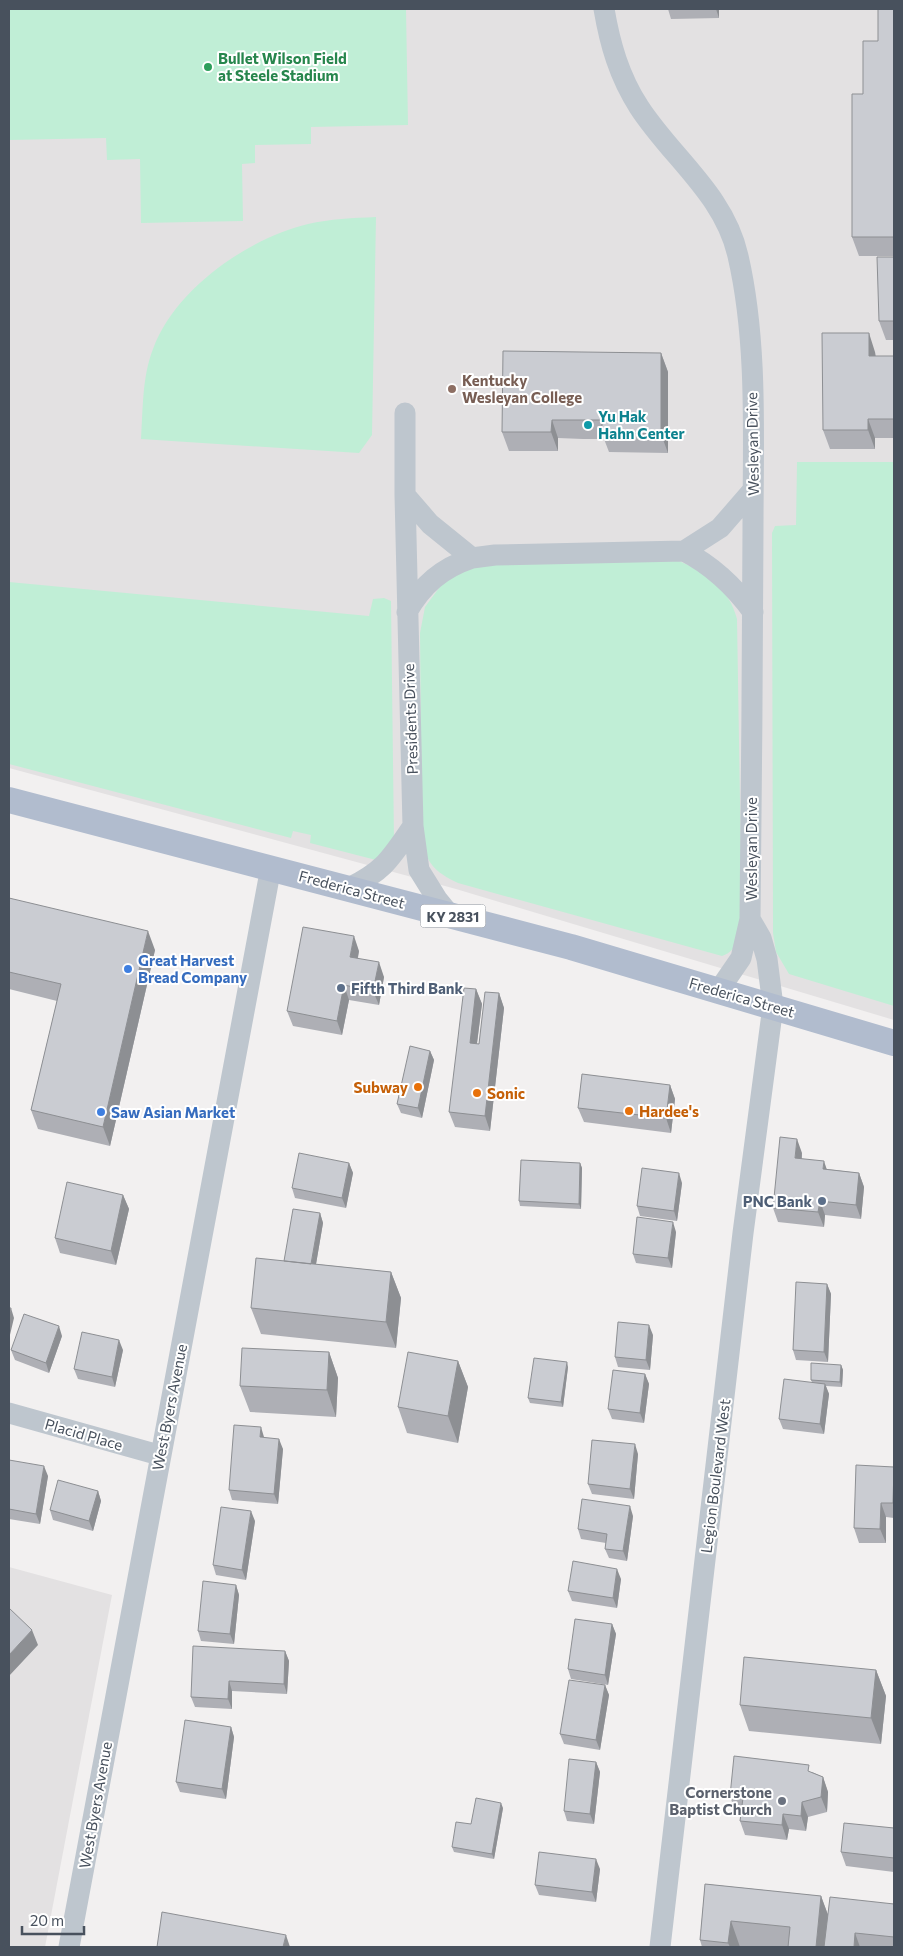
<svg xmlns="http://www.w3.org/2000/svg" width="903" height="1956" font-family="Commissioner,sans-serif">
	<rect width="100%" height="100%" fill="#f2f0f0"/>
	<!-- education -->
	<path fill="#e3e1e2" d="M9,9h885v1011l-438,-131 -447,-121z
		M9,1567l103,28 -67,352h-36z"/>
	<!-- green -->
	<path fill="#c0eed6" d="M9,9h397l2,116 -97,2v17l-56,1v18l-13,1 1,57 -102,2 -1,-64 -33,1 -1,-22 -97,2z
		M376,217l-4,218 -13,18 -218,-14c2,-29 1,-62 12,-90 22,-60 94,-110 155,-125 22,-5 45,-6 68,-7z
		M797,462h97v544l-105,-32 -13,-22 -3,-19 -1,-400 3,-7 21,-1z
		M679,561c27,11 51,29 58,58l5,302c-3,15 -3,29 -20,35l-264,-73c-23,-11 -33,-20 -36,-47l-2,-203 5,-26 20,-27 35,-16z
		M9,582l360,34 4,-17 11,-1 7,3 3,240 -18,19 -66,-17 1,-8 -18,-4 -2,7 -282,-74z"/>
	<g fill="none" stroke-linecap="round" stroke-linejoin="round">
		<!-- minor -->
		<path stroke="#bec6ce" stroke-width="21" d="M604,9c6,35 15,67 35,98 33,51 85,87 99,149 20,87 15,183 15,272 0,130 -2,261 -3,391l11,19 6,21 6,47 -30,227 -83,714
			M405,413v82l25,29 42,34 23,-3 189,-4 36,-23 33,-38
			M684,551c29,15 50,35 69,61
			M407,612c15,-27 35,-44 65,-54
			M413,826l6,44 18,29 13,16
			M349,888c36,-18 41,-29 64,-62l-8,-331
			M719,990l22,-32 9,-39
			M9,1413l150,42
			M69,1947l202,-1080"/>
		<!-- major -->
		<path stroke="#b1bcce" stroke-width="26" d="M9,800l562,147 323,96"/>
	</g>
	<!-- wall -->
	<path fill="#aeafb5" d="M668,9h51v9l-48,1z
		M894,9v247h-35l-7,-19 11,-143z
		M894,257v83h-8l-7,-19z
		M875,352l1,4h18v82h-19v11h-45l-7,-19z
		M661,353l7,19v81l-59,-1 -5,-13h-21l-25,-1v13h-49l-7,-19z
		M9,898l146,52 -45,196 -72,-17 -7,-19 26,-109 -48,-12z
		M359,951l-1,7 26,19 -5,28 -30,-5 -7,35 -49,-9 -6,-15z
		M476,989l6,15 -5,40h2l20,-51 5,15 -14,123 -35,-4 -6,-15z
		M430,1051l4,9 -12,58 -21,-5 -4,-9z
		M670,1085l5,14 -4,34 -87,-11 -6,-14z
		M802,1153v6l25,10 32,4 5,14 -3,32 -36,-4 -1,12 -46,-5 -5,-14z
		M349,1163l4,10 -7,35 -51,-10 -3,-10z
		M580,1163l2,5 -1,41 -61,-3 -1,-5z
		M682,1183l-5,38 -37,-5 -3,-10z
		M123,1195l6,14 -13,56 -56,-12 -5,-15z
		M320,1213l3,10 -7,41 75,8 10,26 -5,50 -135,-14 -10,-26 33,-47z
		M676,1232l-4,36 -36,-5 -3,-9z
		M827,1284l4,10 -3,68 -32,-2 -3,-10z
		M653,1335l-3,35 -32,-3 -3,-10z
		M62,1336l-13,37 -34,-13 -4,-10z
		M123,1350l-8,37 -37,-8 -4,-10z
		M329,1352l9,26 -2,39 -86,-5 -10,-26z
		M458,1361l10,26 -10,56 -51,-10 -9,-26z
		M841,1365l2,5 -1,17 -16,-1 3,8 -5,40 -41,-5 -4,-10 33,-37 -1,-2z
		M568,1367l-5,40 -33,-4 -2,-5z
		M645,1374l4,10 -5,39 -32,-4 -4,-10z
		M264,1438l19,11 -5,55 -46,-4 -3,-10z
		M638,1454l-4,45 -42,-5 -4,-10z
		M9,1460l39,16 -8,48 -31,-5z
		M894,1467v51l-8,-1v26h-27l-5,-15z
		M98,1491l3,10 -8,30 -40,-11 -3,-10z
		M633,1516l-6,45 -18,-3 -4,-9 1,-6 -25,-4 -3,-10z
		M255,1521l-9,59 -30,-5 -3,-10z
		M621,1579l-4,29 -45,-7 -4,-10z
		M236,1585l3,10 -5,49 -33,-3 -3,-10z
		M612,1624l4,10 -8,51 -37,-6 -3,-10z
		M285,1651l4,10 -2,33 -55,-3v18l-37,-2 -4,-10z
		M876,1670l10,26 -5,48 -132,-13 -9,-26z
		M605,1685l4,10 -9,55 -36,-6 -4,-10z
		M231,1727l3,10 -8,62 -46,-7 -4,-10z
		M596,1762l4,10 -6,52 -27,-3 -3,-10z
		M812,1772l11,5 5,15 -1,20 -19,5 -2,14 -17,-2 -2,11 -42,-5 -5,-14 1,-9 -6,-1 -5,-15z
		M503,1808l-9,51 -40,-7 -2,-5z
		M894,1828v44l-48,-6 -5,-14z
		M600,1869l-4,33 -57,-7 -4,-10z
		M705,1884l116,12 7,19 66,-11v43h-192l-2,-7z"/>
	<!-- shaded-wall -->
	<path fill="#8d8f93" d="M716,9h3v9z
		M869,333l6,19 1,23 -7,-19z
		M661,353l7,19v81l-7,-19z
		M868,419l7,19v11l-7,-19z
		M552,420l6,18v13l-7,-19z
		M148,931l7,19 -45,196 -7,-19z
		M354,936l5,15 -4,20 -5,-14z
		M379,962l5,15 -5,28 -6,-14z
		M344,985l5,15 -7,35 -5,-14z
		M476,989l6,15 -7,54 -5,-15z
		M499,993l5,15 -14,123 -5,-15z
		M430,1051l4,9 -12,58 -4,-10z
		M670,1085l5,14 -4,34 -5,-15z
		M797,1139l5,14 -2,20 -5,-15z
		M824,1161l5,15 -6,-7z
		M349,1163l4,10 -7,35 -4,-10z
		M580,1163l2,5 -1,41 -2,-5z
		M679,1173l3,10 -5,38 -3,-10z
		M859,1173l5,14 -3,32 -5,-14z
		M123,1195l6,14 -13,56 -5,-14z
		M820,1201l5,14 -1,12 -6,-15z
		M320,1213l3,10 -9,53 -3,-10z
		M673,1222l3,10 -4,36 -4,-10z
		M391,1272l10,26 -5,50 -10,-26z
		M827,1284l4,10 -3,68 -4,-10z
		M11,1308l3,10 -5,21v-23z
		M649,1325l4,10 -3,35 -4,-10z
		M59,1326l3,10 -13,37 -3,-10z
		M119,1340l4,10 -8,37 -3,-10z
		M329,1352l9,26 -2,39 -9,-27z
		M458,1361l10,26 -10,56 -10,-27z
		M567,1362l1,5 -5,40 -2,-5z
		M841,1365l2,5 -1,17 -2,-5z
		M645,1374l4,10 -5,39 -4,-10z
		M825,1384l4,10 -5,40 -4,-10z
		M261,1427l3,10h-4z
		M279,1439l4,10 -5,55 -4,-10z
		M635,1444l3,10 -4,45 -4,-10z
		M44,1466l4,10 -8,48 -4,-10z
		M98,1491l3,10 -8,30 -4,-10z
		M881,1503l5,14v26l-6,-14z
		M630,1506l3,10 -6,45 -4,-10z
		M251,1511l4,10 -9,59 -4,-10z
		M617,1569l4,10 -4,29 -4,-10z
		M236,1585l3,10 -5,49 -4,-10z
		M612,1624l4,10 -8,51 -3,-10z
		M32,1630l6,15 -29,31v-21z
		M285,1651l4,10 -2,33 -3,-10z
		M876,1670l10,26 -5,48 -10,-26z
		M229,1681l3,10v18l-4,-10z
		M605,1685l4,10 -9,55 -4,-10z
		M231,1727l3,10 -8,62 -4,-10z
		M596,1762l4,10 -6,52 -4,-10z
		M823,1777l5,15 -1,20 -6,-15z
		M802,1802l6,15 -2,14 -5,-15z
		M501,1803l2,5 -9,51 -2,-5z
		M783,1814l6,15 -2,11 -5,-15z
		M596,1859l4,10 -4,33 -4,-10z
		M821,1896l10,27 -3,24h-12z
		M731,1921l9,26h-10l-2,-4z
		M855,1933l5,14h-6z
		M286,1935l4,12h-7z"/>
	<!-- building -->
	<path fill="#caccd2" stroke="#8d8f93" d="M878,9h16v228h-42v-143h11v-53h15z
		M877,257h17v64h-15z
		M822,333h47v23h25v63h-26v11h-45z
		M503,351l158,2v81l-59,-1v-13h-50l-1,12h-49z
		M9,898l139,33 -45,196 -72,-17 30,-126 -52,-12z
		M303,927l51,9 -4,21 29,5 -6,29 -29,-6 -7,36 -50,-10z
		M464,988l12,1 -6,54 9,1 6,-52 14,1 -14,123 -36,-4z
		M410,1046l20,5 -12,57 -21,-4z
		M582,1074l88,11 -4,33 -88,-10z
		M780,1137l17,2 -2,19 29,3 -1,8 36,4 -3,32 -36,-4 -2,11 -45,-4z
		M299,1153l50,10 -7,35 -50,-10z
		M521,1160l59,3 -1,41 -60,-3z
		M642,1168l37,5 -5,38 -37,-5z
		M67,1182l56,13 -12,56 -56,-13z
		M293,1209l27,4 -9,51 -27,-3z
		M637,1217l36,5 -5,36 -35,-4z
		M256,1258l135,14 -5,50 -135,-14z
		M796,1282l31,2 -3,68 -31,-2z
		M9,1308h2l-2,8z
		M24,1314l35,12 -13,37 -35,-13z
		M618,1322l31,3 -3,35 -31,-3z
		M82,1332l37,8 -7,37 -38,-8z
		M242,1348l87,4 -2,38 -87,-4z
		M408,1352l50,9 -10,55 -50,-9z
		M534,1358l33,4 -6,40 -33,-4z
		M811,1363l30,2 -1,17 -29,-2z
		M613,1370l32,4 -5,39 -32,-4z
		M784,1379l41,5 -5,40 -41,-5z
		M234,1425l27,2 -1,10 19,2 -5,55 -45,-4z
		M592,1440l43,4 -5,45 -42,-5z
		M9,1460l35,6 -8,48 -27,-5z
		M856,1465l38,2 -1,36h-12l-1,26 -26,-1z
		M58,1480l40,11 -9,30 -39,-11z
		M582,1499l48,7 -7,45 -18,-2 2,-15 -29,-5z
		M221,1507l30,4 -9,59 -29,-5z
		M573,1561l44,8 -4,29 -45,-7z
		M203,1581l33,4 -6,49 -32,-3z
		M9,1608l23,22 -23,25z
		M575,1619l37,5 -7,51 -37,-6z
		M193,1646l92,5 -1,33 -55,-3 -1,18 -37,-2z
		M744,1657l132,13 -5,48 -131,-13z
		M569,1680l36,5 -9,55 -36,-6z
		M185,1720l46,7 -9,62 -46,-7z
		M734,1756l75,9 -1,6 15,6 -2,20 -19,5 -1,14 -18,-2 -1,11 -42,-4 3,-23 -13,-2z
		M569,1759l27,3 -6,52 -26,-3z
		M476,1798l25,5 -9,51 -40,-7 4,-25 15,2z
		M844,1823l50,5v30l-53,-6z
		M539,1852l57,7 -4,33 -57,-7z
		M705,1884l116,12 -5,51h-28l2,-20 -59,-6 -3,22 -28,-3z
		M830,1897l64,7v33l-39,-4 -1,14h-30z
		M162,1912l124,23 -3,12h-126z"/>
	<!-- markers -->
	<circle fill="#2e9e5b" stroke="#fff" stroke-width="2" cx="208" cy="67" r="5"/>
	<circle fill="#8d6e63" stroke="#fff" stroke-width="2" cx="452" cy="389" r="5"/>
	<circle fill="#0f9aa8" stroke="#fff" stroke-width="2" cx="588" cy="425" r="5"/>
	<g fill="#3f7fe0" stroke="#fff" stroke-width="2">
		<circle cx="128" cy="969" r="5"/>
		<circle cx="101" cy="1112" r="5"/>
	</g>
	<g fill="#5c6f8a" stroke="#fff" stroke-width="2">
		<circle cx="341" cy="988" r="5"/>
		<circle cx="822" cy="1201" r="5"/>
	</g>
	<g fill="#e8710a" stroke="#fff" stroke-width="2">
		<circle cx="418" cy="1087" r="5"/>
		<circle cx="477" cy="1093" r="5"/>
		<circle cx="629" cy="1111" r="5"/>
	</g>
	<circle fill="#6b7280" stroke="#fff" stroke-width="2" cx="782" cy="1801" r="5"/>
	<g text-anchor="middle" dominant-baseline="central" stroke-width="4" stroke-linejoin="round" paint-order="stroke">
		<!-- shield labels -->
		<rect fill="#fff" stroke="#7f858e" stroke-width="1" x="420.5" y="904.5" width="65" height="23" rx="4"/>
		<g font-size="14" font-weight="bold" fill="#48515d">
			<text x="453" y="916">KY 2831</text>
		</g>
		<!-- leisure labels -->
		<g font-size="15" font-weight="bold" fill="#27864d" stroke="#fff" text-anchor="start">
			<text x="218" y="58">Bullet Wilson Field<tspan x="218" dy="17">at Steele Stadium</tspan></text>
		</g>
		<!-- education labels -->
		<g font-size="15" font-weight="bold" fill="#785e54" stroke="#fff" text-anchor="start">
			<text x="462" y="380">Kentucky<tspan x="462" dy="17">Wesleyan College</tspan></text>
		</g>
		<!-- culture labels -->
		<g font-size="15" font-weight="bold" fill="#0d838f" stroke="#fff" text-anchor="start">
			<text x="598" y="416">Yu Hak<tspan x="598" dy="17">Hahn Center</tspan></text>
		</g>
		<!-- street labels -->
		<g font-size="15" fill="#48515d" stroke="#fff">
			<text transform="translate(752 444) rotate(-91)">Wesleyan Drive</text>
			<text transform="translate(410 719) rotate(-92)">Presidents Drive</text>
			<text transform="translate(751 849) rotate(-90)">Wesleyan Drive</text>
			<text transform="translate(352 889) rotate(15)">Frederica Street</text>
			<text transform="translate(742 997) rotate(16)">Frederica Street</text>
			<text transform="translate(169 1407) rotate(-79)">West Byers Avenue</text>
			<text transform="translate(84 1434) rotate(16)">Placid Place</text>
			<text transform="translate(715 1476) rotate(-83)">Legion Boulevard West</text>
			<text transform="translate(95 1805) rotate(-80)">West Byers Avenue</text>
		</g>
		<!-- shop labels -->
		<g font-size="15" font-weight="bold" fill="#366cbe" stroke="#fff" text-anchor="start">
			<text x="138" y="960">Great Harvest<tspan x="138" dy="17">Bread Company</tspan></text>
			<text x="111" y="1112">Saw Asian Market</text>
		</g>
		<!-- service labels -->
		<g font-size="15" font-weight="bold" fill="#4e5e75" stroke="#fff" text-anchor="start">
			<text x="351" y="988">Fifth Third Bank</text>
			<text x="812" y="1201" text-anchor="end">PNC Bank</text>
		</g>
		<!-- food labels -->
		<g font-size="15" font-weight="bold" fill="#c56008" stroke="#fff" text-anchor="start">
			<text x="408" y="1087" text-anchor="end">Subway</text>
			<text x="487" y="1093">Sonic</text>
			<text x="639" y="1111">Hardee's</text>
		</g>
		<!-- worship labels -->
		<g font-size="15" font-weight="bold" fill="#5b616d" stroke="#fff" text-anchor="end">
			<text x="772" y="1792">Cornerstone<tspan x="772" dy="17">Baptist Church</tspan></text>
		</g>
	</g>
	<!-- border -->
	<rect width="903" height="1956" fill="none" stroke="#48515d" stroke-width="20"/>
	<!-- scale -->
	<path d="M22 1926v8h62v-8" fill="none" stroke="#48515d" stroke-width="2.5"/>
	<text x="30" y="1926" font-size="15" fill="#48515d" stroke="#ffffff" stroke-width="4" paint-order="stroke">20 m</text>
</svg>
